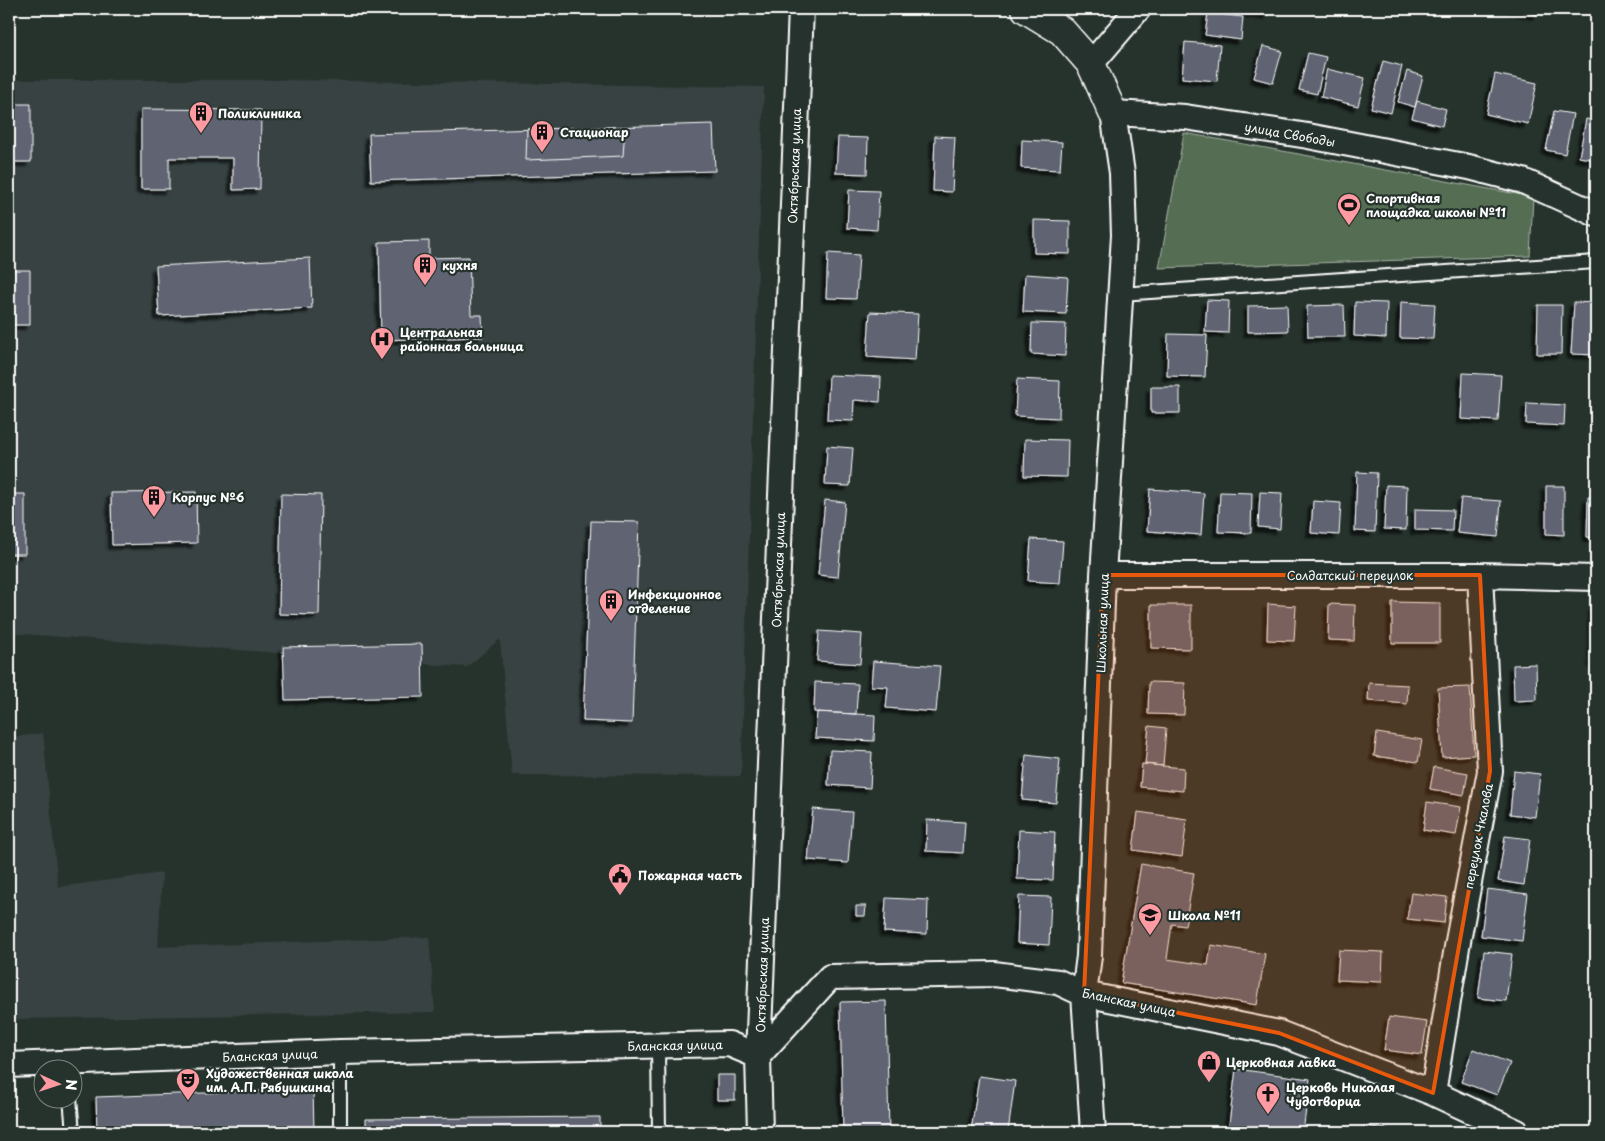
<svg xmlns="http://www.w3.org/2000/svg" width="1605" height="1141" font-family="'Playpen Sans',sans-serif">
	<defs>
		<filter id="shadow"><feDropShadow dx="-4.5" dy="4.5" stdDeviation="1" flood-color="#0009"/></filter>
	</defs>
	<rect width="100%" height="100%" fill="#26332d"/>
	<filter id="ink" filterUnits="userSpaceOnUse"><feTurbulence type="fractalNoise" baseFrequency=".02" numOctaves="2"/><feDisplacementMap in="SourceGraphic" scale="10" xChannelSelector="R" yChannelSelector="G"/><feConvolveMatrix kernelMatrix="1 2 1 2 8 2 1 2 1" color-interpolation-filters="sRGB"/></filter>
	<g filter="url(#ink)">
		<!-- built -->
		<path fill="#374242" d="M9,80h276l479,7 -23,689 -229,-1 -12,-136 -33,28 -458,-34z
			M43,733l15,154 104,-14 -4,74 271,-10 6,75 -426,7v-281z"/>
		<!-- green -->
		<path fill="#556d53" stroke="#aab6a9" d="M1184,133l349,64 -3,59 -371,12z"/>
		<!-- building -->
		<path fill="#606472" stroke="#fff" filter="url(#shadow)" d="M1214,9h55l-1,6z
			M1512,9h26l-1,6z
			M1208,13l35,4 -2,23 -36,-5z
			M1185,42l35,3 -3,36 -35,-3z
			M1263,46l19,5 -9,32 -19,-5z
			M1308,53l18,4 -9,37 -18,-4z
			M1383,61l19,5 -11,47 -20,-5z
			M1327,69l38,9 -7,28 -37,-9z
			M1407,71l16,5 -8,31 -17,-5z
			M1495,74l42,9 -9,41 -42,-10z
			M1417,101l29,8 -4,17 -30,-8z
			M9,104h22v58h-22z
			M141,109l120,1 -1,79 -27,1v-32h-64v31h-28z
			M1554,111l19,3 -8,40 -19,-4z
			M1586,119l10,2v39l-17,-3z
			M713,124l2,47 -344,10 -2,-47z
			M625,127l-2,29 -97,4 1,-31z
			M935,136l20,1 -3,55 -19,-1z
			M838,137l30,1 -1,36 -31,-1z
			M1022,140l40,2 -2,28 -39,-2z
			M849,190l30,1 -2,39 -30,-2z
			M1034,220l36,1v33l-36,-1z
			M429,241v17l40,-1 2,58h11l1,22 -102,3 -2,-98z
			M828,253l31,2 -3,44 -30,-1z
			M310,258l2,50 -153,8 -3,-50z
			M9,270h21v55h-21z
			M1025,274l43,3 -2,37 -43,-2z
			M1207,300l22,1 -1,32 -23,-1z
			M1355,302l32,1 -1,35 -32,-2z
			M1401,302l34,2 -2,35 -33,-1z
			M1574,302l22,1v52l-25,-1z
			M1287,305l1,26 -40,1v-26z
			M1344,305l1,32h-37l-1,-31z
			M1538,305h24l-1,49h-24z
			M870,312l48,2 -3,46 -48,-3z
			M1032,323l34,1 -1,32 -34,-2z
			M1168,334l39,1 -2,42 -38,-1z
			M1463,373l38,2 -3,46 -37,-2z
			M829,375l52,2 -1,25 -26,-2 -1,21 -26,-1z
			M1017,379l43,2 -1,37 -44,-2z
			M1151,387h29v26h-29z
			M1527,403l38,2 -1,21 -38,-2z
			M1025,439l43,1 -1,37 -43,-1z
			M827,446l26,2 -3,38 -25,-1z
			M1357,472l20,1 -2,59 -20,-1z
			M1386,485l21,1 -1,44 -22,-1z
			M1546,486h18v49l-18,-1z
			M1150,489l54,4 -3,42 -54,-4z
			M196,492l1,51 -85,2 -1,-52z
			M1220,492l32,1 -1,40 -33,-1z
			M1260,492l22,1 -2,36 -22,-2z
			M9,494h16v60h-16z
			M281,494l40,1 -2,120 -40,-1z
			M1588,497h8v41l-9,-1z
			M1461,498l40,3 -3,36 -41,-4z
			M825,500l20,2 -7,75 -20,-2z
			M1313,501l28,2 -2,32 -28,-2z
			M1415,509l38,1 -1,21 -37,-1z
			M591,521l48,1 -7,201 -49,-2z
			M1031,539l32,2 -3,42 -32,-2z
			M1392,602l48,1v40h-48z
			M1268,604l28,2 -2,35 -27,-1z
			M1329,604l26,1 -1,36 -26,-1z
			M1151,605h40v44l-40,-1z
			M1592,607h4v56h-3z
			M819,631l43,3 -2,30 -43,-3z
			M422,644l1,53 -138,3 -2,-53z
			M873,661l67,5 -4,46 -50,-4 2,-21 -17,-1z
			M1536,664l1,36 -23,1 -1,-36z
			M815,682l43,2 -2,30 -42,-2z
			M1149,682l36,1 -1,32 -36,-1z
			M1369,683l39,2 -1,19 -39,-3z
			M1470,687l4,68 -32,2 -4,-69z
			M817,712l58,3 -1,26 -59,-3z
			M1149,726l17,2 -3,38 -18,-2z
			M1377,733l45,7 -4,22 -44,-6z
			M830,750l42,2 -2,36 -42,-3z
			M1026,755l34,4 -4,44 -34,-3z
			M1142,764l42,4 -1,23 -43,-4z
			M1434,767l34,6 -4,22 -34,-6z
			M1514,771l26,3 -5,43 -25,-3z
			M1427,802l34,5 -5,28 -33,-5z
			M813,809l39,3 -4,51 -40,-3z
			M1138,812l49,7 -5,38 -49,-7z
			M927,820l38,2 -2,31 -37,-2z
			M1019,830l36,2 -2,48 -36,-1z
			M1505,836l25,3 -6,46 -26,-4z
			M1141,864l53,9 -9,53 -13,-2 -5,35 41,6 3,-20 54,9 -8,51 -136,-22z
			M1487,889l41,5 -6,47 -41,-5z
			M1411,893l36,4 -3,26 -37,-4z
			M1019,896l32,1 -2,48 -32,-2z
			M886,898l42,2 -1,34 -43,-2z
			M856,906h10l-1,10h-9z
			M1339,950l44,2 -1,30 -45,-2z
			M1484,951l28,3 -6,47 -28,-3z
			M886,1001l3,131h-46l-3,-130z
			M1389,1017l38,5 -5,33 -38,-5z
			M1473,1049l37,14 -13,32 -36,-13z
			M1236,1069l74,10 -7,53h-75z
			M717,1075h18v25h-18z
			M979,1076l36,5 -7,51h-37z
			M313,1089l1,43h-217l-1,-35z
			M600,1117v15h-234v-13z
			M726,1125v7h-49v-6z
			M1364,1126l46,6h-47z
			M9,1130h42v2h-42z"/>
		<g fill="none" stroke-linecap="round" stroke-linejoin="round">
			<!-- lane casing -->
			<g stroke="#fff" stroke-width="16">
				<path id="lane" d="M1120,294l476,-32
					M658,1046l1,86
					M70,1098l3,34
					M340,1132v-80"/>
			</g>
			<!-- street casing -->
			<g stroke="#fff" stroke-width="28">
				<path id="street" d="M1091,64l47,-55
					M1103,575h377l116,3
					M9,1065l331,-13 389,-8 29,12 72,-79 164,-3 64,8 26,12 195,39 154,60 84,39
					M1433,1093l25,-152 32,-170 -10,-196
					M760,1132l-2,-76 43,-1047
					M1093,1132l-9,-138 5,-38 14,-381 21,-340 -2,-62 -9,-60 72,4 123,19 161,31 54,14 73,33"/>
			</g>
			<!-- secondary casing -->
			<g stroke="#fff" stroke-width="31">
				<path id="secondary" d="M1026,9l36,22 29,33 22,49"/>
			</g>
			<!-- lane -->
			<use href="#lane" stroke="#26332d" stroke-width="12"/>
			<!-- street -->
			<use href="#street" stroke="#26332d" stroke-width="24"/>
			<!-- secondary -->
			<use href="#secondary" stroke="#26332d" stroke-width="28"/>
		</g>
	</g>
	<!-- marked area -->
	<path fill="#e8590c" fill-opacity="0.2" stroke="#e8590c" stroke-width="4" stroke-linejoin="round" d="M1103,575h377l10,196 -57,322 -154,-60 -195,-39z"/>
	<!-- icons -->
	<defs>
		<g id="building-pin" transform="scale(1.25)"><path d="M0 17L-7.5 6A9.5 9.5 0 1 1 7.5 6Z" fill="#ff9aa2" stroke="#26332d"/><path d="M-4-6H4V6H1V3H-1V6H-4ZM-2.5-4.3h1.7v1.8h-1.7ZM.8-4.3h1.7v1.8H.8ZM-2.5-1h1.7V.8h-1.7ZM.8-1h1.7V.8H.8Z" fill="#111"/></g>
		<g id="stadium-pin" transform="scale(1.25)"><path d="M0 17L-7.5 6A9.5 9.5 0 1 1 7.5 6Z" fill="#ff9aa2" stroke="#26332d"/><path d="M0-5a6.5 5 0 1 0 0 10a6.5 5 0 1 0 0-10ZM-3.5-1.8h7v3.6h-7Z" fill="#111"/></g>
		<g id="hospital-pin" transform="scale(1.25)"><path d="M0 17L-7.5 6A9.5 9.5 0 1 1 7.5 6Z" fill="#ff9aa2" stroke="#26332d"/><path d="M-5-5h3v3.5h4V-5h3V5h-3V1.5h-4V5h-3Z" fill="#111"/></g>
		<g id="civic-pin" transform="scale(1.25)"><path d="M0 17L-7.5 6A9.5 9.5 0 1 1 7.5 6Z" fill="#ff9aa2" stroke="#26332d"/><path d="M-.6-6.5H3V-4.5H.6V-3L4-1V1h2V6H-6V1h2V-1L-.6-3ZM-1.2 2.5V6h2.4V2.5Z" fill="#111"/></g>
		<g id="school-pin" transform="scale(1.25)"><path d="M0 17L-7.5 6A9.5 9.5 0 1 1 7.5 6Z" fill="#ff9aa2" stroke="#26332d"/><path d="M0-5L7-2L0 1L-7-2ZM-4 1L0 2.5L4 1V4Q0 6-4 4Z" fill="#111"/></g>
		<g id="shop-pin" transform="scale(1.25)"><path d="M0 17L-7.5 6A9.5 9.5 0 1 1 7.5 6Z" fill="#ff9aa2" stroke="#26332d"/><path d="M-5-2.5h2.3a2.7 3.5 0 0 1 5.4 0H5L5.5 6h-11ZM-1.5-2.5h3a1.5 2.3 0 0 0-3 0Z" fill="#111"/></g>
		<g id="theatre-pin" transform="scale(1.25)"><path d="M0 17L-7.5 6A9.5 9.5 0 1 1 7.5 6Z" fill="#ff9aa2" stroke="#26332d"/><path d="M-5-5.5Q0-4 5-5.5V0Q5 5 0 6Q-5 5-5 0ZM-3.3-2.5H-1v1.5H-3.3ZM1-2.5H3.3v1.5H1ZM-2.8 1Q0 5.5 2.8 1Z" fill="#111"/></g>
		<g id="church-pin" transform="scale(1.25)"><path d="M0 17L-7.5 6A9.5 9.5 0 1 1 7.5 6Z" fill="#ff9aa2" stroke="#26332d"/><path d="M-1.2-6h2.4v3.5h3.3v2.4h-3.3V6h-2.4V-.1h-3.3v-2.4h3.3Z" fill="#111"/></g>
	</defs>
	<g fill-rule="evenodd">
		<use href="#building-pin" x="201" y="113"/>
		<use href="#building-pin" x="542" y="132"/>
		<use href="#stadium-pin" x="1349" y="205"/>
		<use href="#building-pin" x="425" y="265"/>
		<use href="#hospital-pin" x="382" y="339"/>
		<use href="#building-pin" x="154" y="497"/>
		<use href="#building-pin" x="611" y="601"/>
		<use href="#civic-pin" x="620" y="875"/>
		<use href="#school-pin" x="1150" y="915"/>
		<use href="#shop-pin" x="1209" y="1062"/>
		<use href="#theatre-pin" x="188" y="1080"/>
		<use href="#church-pin" x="1268" y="1094"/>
	</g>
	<g text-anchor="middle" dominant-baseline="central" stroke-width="4.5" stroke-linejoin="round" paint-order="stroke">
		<!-- poi labels -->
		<g font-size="12" font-weight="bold" fill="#fff" stroke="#26332d" text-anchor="start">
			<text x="218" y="113">Поликлиника</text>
			<text x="560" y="132">Стационар</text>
			<text x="1366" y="198">Спортивная<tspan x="1366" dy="14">площадка школы №11</tspan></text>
			<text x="442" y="265">кухня</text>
			<text x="400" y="332">Центральная<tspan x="400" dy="14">районная больница</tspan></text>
			<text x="172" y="497">Корпус №6</text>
			<text x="628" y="594">Инфекционное<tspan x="628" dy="14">отделение</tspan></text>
			<text x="638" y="875">Пожарная часть</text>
			<text x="1168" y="915">Школа №11</text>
			<text x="1226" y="1062">Церковная лавка</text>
			<text x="206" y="1073">Художественная школа<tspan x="206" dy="14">им. А.П. Рябушкина</tspan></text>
			<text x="1286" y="1087">Церковь Николая<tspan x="1286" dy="14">Чудотворца</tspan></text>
		</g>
		<!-- street labels -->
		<g font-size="12" fill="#fff" stroke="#26332d">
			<text transform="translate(1290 134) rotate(10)">улица Свободы</text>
			<text transform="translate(794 166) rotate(-88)">Октябрьская улица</text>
			<text transform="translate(778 570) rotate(-88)">Октябрьская улица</text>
			<text x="1350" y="575">Солдатский переулок</text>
			<text transform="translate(1102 623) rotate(-88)">Школьная улица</text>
			<text transform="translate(1478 836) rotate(-79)">переулок Чкалова</text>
			<text transform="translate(762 975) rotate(-88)">Октябрьская улица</text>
			<text transform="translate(1129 1002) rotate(12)">Бланская улица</text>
			<text transform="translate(675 1045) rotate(-1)">Бланская улица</text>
			<text transform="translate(270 1055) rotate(-2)">Бланская улица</text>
		</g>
	</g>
	<!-- margin -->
	<rect width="1605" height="1141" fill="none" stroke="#26332d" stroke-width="30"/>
	<rect x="15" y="15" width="1575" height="1111" fill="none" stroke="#fff" stroke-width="2" filter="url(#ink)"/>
	<!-- north arrow -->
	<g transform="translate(58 1084) rotate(93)"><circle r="24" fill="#26332d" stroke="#7d8581"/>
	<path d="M0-4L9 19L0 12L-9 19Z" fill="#ff9aa2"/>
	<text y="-8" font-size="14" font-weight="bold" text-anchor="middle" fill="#ffffff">N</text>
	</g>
</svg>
